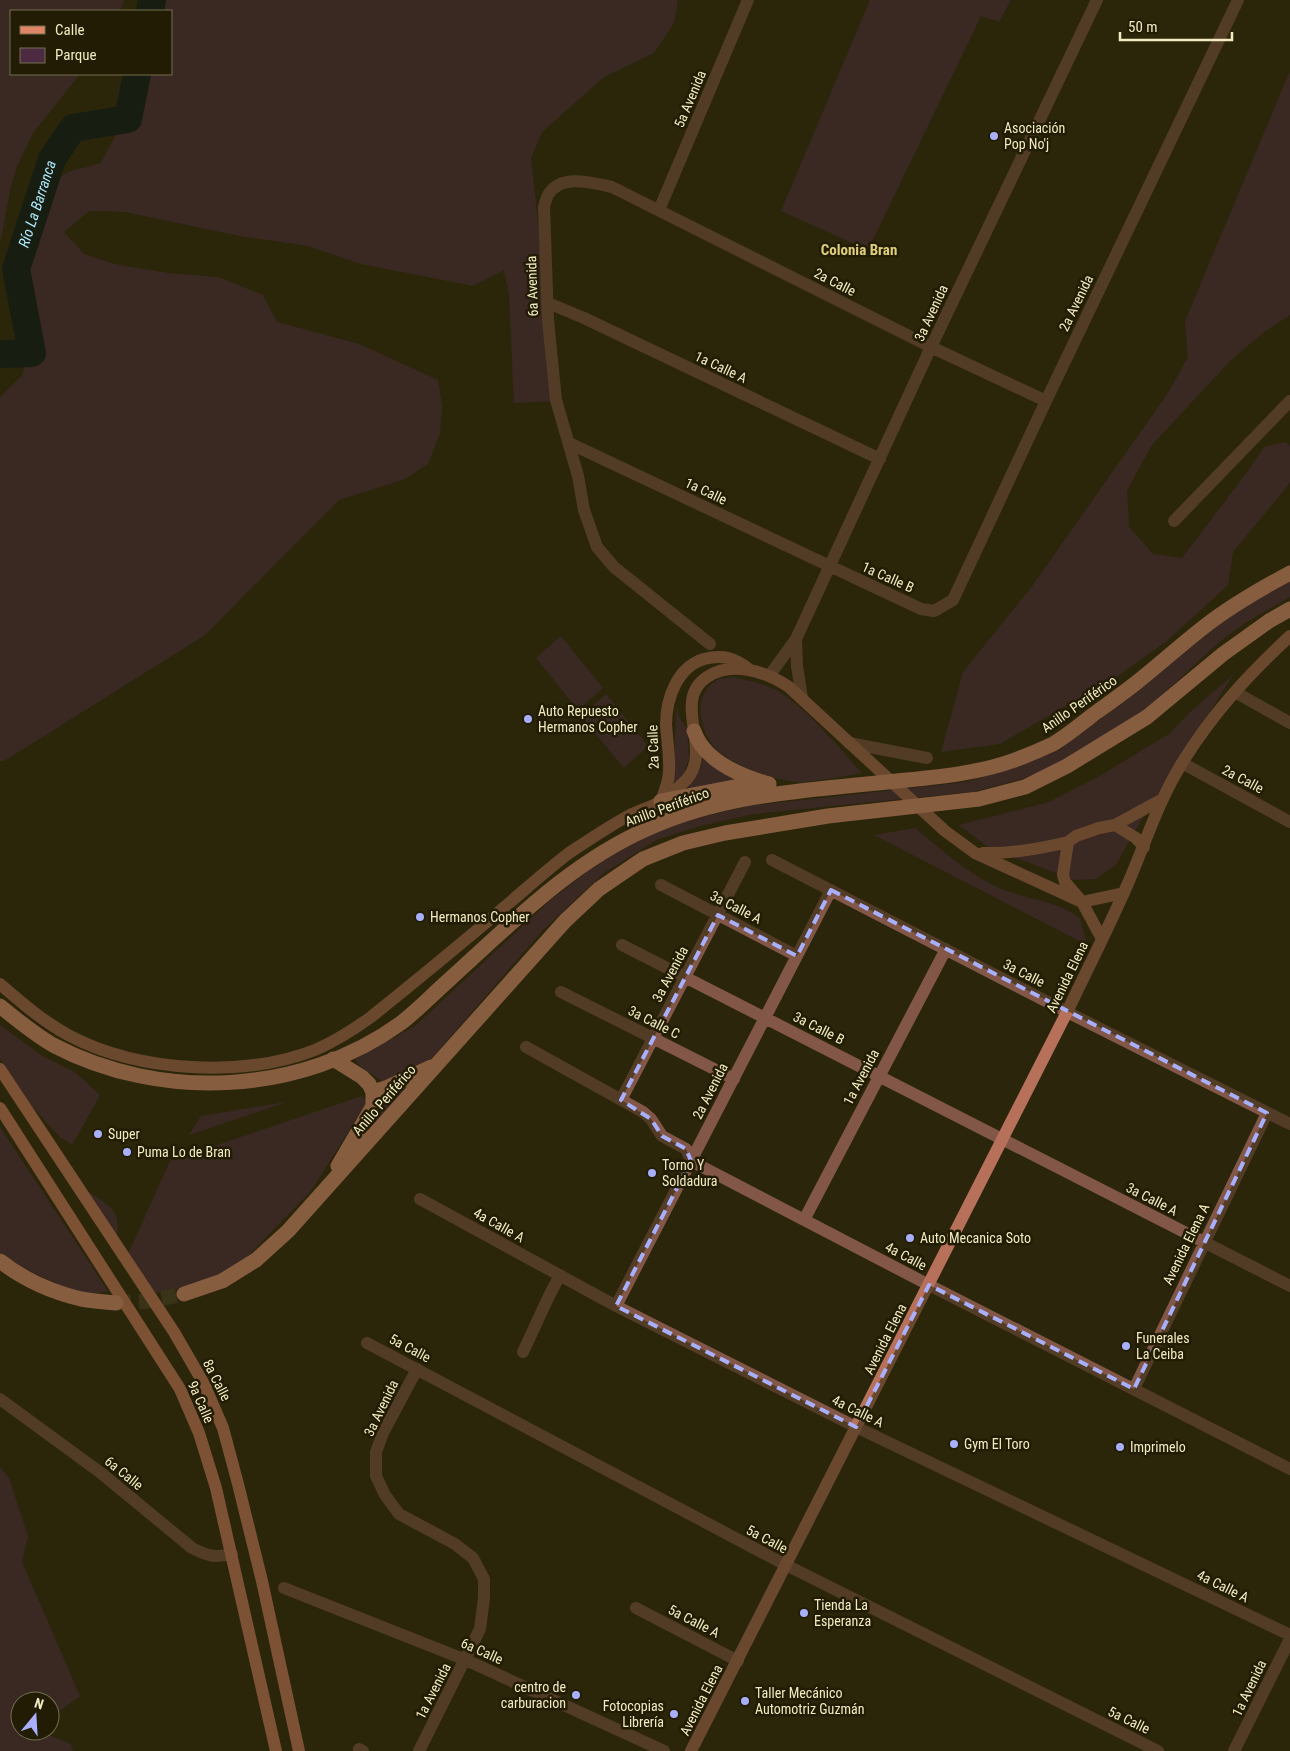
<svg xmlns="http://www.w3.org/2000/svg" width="1290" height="1751" font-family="'Roboto Condensed',sans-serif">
	<rect width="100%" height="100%" fill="#2b260b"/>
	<!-- green -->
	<path fill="#4c2a42" d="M0,0h124l-4,11h-109v63h69l-47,59 -16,33 -7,24 -10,54z
		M151,0h527l-4,23 -20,30 -50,24 -62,55 -11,26 26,243 -43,2 -5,-108 -5,-25 -31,16 -112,-22 -53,-18 -68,-10 -115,-24 -36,-1 -25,21 20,22 30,10 54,9 50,4 45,18 14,27 82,22 79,36 4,27 -2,26 -12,31 -23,15 -66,21 -134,135 -201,126h-4v-364l23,-22 5,-43 -8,-41 12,-45v-30l13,-29 23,-15 33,-9 25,-48 8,-41h37v-63h-23z
		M870,0h141l-12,22 -18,-6 -113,234 -87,-39z
		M1290,71v244l-26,17 -33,28 -80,86 -24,45 2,36 24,27 29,4 66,-87 16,-24 21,-5 5,4v37l-57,69 -5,33 -61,56 -48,34 -119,69 -59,8 22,-80 67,-83 136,-193 22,-39 -3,-36z
		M1290,580v17l-45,26 -27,20 -74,69 -79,49 -43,18 -50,13 -219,22 -53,12 -42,13 -54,34 -61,57 -111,128 -49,24 -23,-16 -5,-7 60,-33 138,-128 44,-34 58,-33 42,-13 52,-12 217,-24 48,-14 45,-18 77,-57 76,-66z
		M561,636l42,52 -25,22 -42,-52z
		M1233,675l-103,164 -14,26 -20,14 -22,1 -86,-33 -29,-22 90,-23 49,-25 71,-43 21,-22z
		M732,677c15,3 30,6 44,13 30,17 62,57 86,83 -18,3 -38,7 -57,9 -10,1 -27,-3 -37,-6 -16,-5 -47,-18 -56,-32 -14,-18 -18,-51 5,-64 4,-2 11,-2 15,-3z
		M606,694l42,52 -24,22 -43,-52z
		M677,706l2,11 8,12 2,29 -5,15 -11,11c3,-26 1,-52 4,-78z
		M703,757l40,25 -57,8 15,-23z
		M915,828c28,23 55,48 89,62 27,10 52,11 76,28l7,27 -213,-110z
		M0,1025l41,30 35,18 24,22 -28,50 -13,-9 -31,-34 -28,-43z
		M410,1085l-45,49 19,-36z
		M362,1096l5,6 -56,89 -63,65 -34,21 -24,10 -35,6 -27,-39 42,-93z
		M287,1102l-98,33 12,-19z
		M0,1127l108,164c-5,1 -10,2 -15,2 -25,0 -74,-26 -93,-41z
		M89,1192c19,13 34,19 27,45z
		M0,1467l9,11 19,58 -6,26 58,134 -30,22v-17h-30v30h19l32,13 2,7h-73z"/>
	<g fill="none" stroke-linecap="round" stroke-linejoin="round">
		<!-- river -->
		<g stroke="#00131a" stroke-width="28">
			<path d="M150,11l2,-11"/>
			<path id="s1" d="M0,354l32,-1 -16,-84 36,-110 21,-31 55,-9 9,-45"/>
		</g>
		<!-- highway-tunnel -->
		<path stroke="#494426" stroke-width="15" stroke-dasharray="15 8" stroke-linecap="butt" d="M116,1303l33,-2 35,-7"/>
		<!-- street -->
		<path stroke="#835748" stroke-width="12" d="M659,210l89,-210
			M548,303l36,15 296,141
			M569,443l352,166 13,2 19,-11 93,-199 192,-401
			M1174,521l116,-120
			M796,639l1,27 5,32
			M710,644l-96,-77 -17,-20 -13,-37 -6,-34 -22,-76 -8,-80 -4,-113c1,-3 2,-9 4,-12 13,-22 44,-12 64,-8l319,160 115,54
			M769,676l27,-37 135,-292 166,-347
			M1235,692l55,31
			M849,743l78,15
			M1182,763l108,59
			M772,860l295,152 223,112
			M661,885l136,71
			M622,945l668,341
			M561,992l173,87
			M526,1047l117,65 8,7 11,17 24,13 5,12 238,124 361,184
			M621,1100l124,-238
			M420,1199l196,107 240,121 434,208
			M804,1220l142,-271
			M616,1306l215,-416
			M367,1343l419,222 372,186
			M523,1352l26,-56 11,-21
			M417,1369l-34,64 -7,19v24l9,19 14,19 56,30 18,14 11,21v19l-4,31 -61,122
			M1134,1389l133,-276
			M0,1399l101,74 91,75c16,8 22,10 40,6
			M284,1588l182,72 198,91
			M636,1608l102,53
			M359,1749l4,2
			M1234,1751l56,-112"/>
		<!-- secondary -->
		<path stroke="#b7715a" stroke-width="12" d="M661,801c4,-10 8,-20 8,-30 1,-15 -2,-31 -3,-46 0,-26 11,-58 38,-66 19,-5 31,-1 46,11
			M1115,825l21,13 8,9
			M983,853c29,1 56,-4 85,-11
			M1102,939l-20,-37 -17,-20 -2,-7 5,-33 8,-6 23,-8 16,-3 46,-25
			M0,984c22,19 44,38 70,52 69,36 173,42 245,14 21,-9 38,-20 56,-33 46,-37 92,-75 137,-113 20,-17 40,-35 61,-51 20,-13 40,-27 61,-38 10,-5 22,-8 31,-14 9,-5 19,-15 26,-22 26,-30 -16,-78 20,-102 25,-17 60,-5 82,10l156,144 30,22 107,49 42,-9
			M691,1751l376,-739c21,-44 43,-87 62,-131 17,-40 30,-81 53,-118 30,-49 66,-88 108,-127"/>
		<!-- primary -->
		<path stroke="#e08567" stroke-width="12" d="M0,1069l174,263 30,52 19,44 15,56 24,97 37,170
			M0,1108l180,281 19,44 17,55 60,263"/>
		<!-- highway -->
		<path stroke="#f79f82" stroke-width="15" d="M694,731c10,30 47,45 75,53
			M661,801l73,-14 34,2
			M0,1006c17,14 34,28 53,39 108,57 249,50 348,-22 17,-13 33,-30 49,-44 62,-56 120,-116 197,-150 78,-36 166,-39 250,-48 39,-4 78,-7 115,-20 14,-5 28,-11 41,-17 14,-8 28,-20 41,-30 14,-10 28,-20 42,-31 24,-19 48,-41 73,-60 25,-19 53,-35 81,-50
			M333,1059l29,18 7,7 4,8v14l-35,60
			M373,1092l15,-5 43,-20
			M0,1261c23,18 52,31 81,38 11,2 23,3 35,4
			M184,1294l38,-13 34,-21 32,-29 277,-310 34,-32 44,-30 40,-16 42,-10 103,-17 151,-17 46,-12 42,-21 80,-49 76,-63 46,-33 21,-12"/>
	</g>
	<!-- marked area -->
	<path d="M0 0H1290V1751H0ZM831,890l436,223 -133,276 -205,-104 -73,142 -240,-121 75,-145 -5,-12 -24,-13 -11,-17 -30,-19 97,-185 79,41z" fill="#2b260b" fill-opacity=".55" fill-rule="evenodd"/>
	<path fill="none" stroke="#a8b0fc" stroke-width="4" stroke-dasharray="10 6" stroke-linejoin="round" d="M831,890l436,223 -133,276 -205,-104 -73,142 -240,-121 75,-145 -5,-12 -24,-13 -11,-17 -30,-19 97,-185 79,41z"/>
	<!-- markers -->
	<g fill="#a8b0fc" stroke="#211c03" stroke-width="2">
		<circle cx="994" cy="136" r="5"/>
		<circle cx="528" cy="719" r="5"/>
		<circle cx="420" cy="917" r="5"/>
		<circle cx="98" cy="1134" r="5"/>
		<circle cx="127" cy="1152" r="5"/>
		<circle cx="652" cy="1173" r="5"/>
		<circle cx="910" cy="1238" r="5"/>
		<circle cx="1126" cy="1346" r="5"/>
		<circle cx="954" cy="1444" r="5"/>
		<circle cx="1120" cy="1447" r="5"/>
		<circle cx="804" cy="1613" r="5"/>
		<circle cx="576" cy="1695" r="5"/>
		<circle cx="745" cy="1701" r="5"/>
		<circle cx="674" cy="1714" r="5"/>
	</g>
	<g text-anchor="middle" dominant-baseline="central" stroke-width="5" stroke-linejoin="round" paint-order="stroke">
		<!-- street labels -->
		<g font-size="14" fill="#f2ebc2" stroke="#211c03">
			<text transform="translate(690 99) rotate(-67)">5a Avenida</text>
			<text transform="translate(835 282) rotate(27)">2a Calle</text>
			<text transform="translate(532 286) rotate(-92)">6a Avenida</text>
			<text transform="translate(1076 303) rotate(-64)">2a Avenida</text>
			<text transform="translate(931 313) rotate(-65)">3a Avenida</text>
			<text transform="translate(721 367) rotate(25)">1a Calle A</text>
			<text transform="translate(706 491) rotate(25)">1a Calle</text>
			<text transform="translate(888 577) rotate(24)">1a Calle B</text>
			<text transform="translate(1079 704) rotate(-35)">Anillo Periférico</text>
			<text transform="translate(653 747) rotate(-92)">2a Calle</text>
			<text transform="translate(1243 779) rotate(28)">2a Calle</text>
			<text transform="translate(667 807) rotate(-20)">Anillo Periférico</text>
			<text transform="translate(736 907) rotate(27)">3a Calle A</text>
			<text transform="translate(1024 973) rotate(27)">3a Calle</text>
			<text transform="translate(670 974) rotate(-62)">3a Avenida</text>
			<text transform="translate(1067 977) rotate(-64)">Avenida Elena</text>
			<text transform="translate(654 1022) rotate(27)">3a Calle C</text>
			<text transform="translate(819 1028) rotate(27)">3a Calle B</text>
			<text transform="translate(861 1077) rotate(-62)">1a Avenida</text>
			<text transform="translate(710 1091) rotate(-63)">2a Avenida</text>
			<text transform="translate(384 1100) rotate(-49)">Anillo Periférico</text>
			<text transform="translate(1152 1199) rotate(27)">3a Calle A</text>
			<text transform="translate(499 1225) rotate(29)">4a Calle A</text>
			<text transform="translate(1186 1244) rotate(-64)">Avenida Elena A</text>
			<text transform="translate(906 1256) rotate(28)">4a Calle</text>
			<text transform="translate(885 1339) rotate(-63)">Avenida Elena</text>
			<text transform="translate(410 1348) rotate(28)">5a Calle</text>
			<text transform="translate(217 1380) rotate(63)">8a Calle</text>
			<text transform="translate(201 1402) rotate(66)">9a Calle</text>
			<text transform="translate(381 1408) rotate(-64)">3a Avenida</text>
			<text transform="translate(858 1411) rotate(26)">4a Calle A</text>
			<text transform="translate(124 1473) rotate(39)">6a Calle</text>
			<text transform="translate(767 1539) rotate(28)">5a Calle</text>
			<text transform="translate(1223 1586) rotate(26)">4a Calle A</text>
			<text transform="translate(694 1621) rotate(27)">5a Calle A</text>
			<text transform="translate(482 1651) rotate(24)">6a Calle</text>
			<text transform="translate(1249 1688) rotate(-64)">1a Avenida</text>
			<text transform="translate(433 1691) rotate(-63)">1a Avenida</text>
			<text transform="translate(701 1700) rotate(-63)">Avenida Elena</text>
			<text transform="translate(1129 1720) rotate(26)">5a Calle</text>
		</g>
		<!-- poi labels -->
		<g font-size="14" fill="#f2ebc2" stroke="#211c03" text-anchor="start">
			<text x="1004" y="128">Asociación<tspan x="1004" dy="16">Pop No'j</tspan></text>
			<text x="538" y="711">Auto Repuesto<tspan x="538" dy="16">Hermanos Copher</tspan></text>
			<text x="430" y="917">Hermanos Copher</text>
			<text x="108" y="1134">Super</text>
			<text x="137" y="1152">Puma Lo de Bran</text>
			<text x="662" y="1165">Torno Y<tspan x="662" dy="16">Soldadura</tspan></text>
			<text x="920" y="1238">Auto Mecanica Soto</text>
			<text x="1136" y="1338">Funerales<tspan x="1136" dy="16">La Ceiba</tspan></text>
			<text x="964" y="1444">Gym El Toro</text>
			<text x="1130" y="1447">Imprimelo</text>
			<text x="814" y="1605">Tienda La<tspan x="814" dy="16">Esperanza</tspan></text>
			<text x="566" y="1687" text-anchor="end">centro de<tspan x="566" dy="16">carburacion</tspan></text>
			<text x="755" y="1693">Taller Mecánico<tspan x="755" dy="16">Automotriz Guzmán</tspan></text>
			<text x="664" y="1706" text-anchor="end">Fotocopias<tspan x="664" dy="16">Librería</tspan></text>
		</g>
		<!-- water labels -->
		<g font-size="15" font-style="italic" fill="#adeafd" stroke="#211c03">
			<text stroke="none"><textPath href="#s1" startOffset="186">Río La Barranca</textPath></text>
		</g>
		<!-- neighbourhood labels -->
		<g font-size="15" font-weight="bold" fill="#dfcf7c" stroke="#211c03">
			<text x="859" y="250">Colonia Bran</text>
		</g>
	</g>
	<!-- legend -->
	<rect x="10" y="10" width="162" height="65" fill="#211c03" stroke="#756f4f"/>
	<rect x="20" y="26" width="25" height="8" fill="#e08567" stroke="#756f4f"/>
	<text x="55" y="35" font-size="15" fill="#f2ebc2">Calle</text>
	<rect x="20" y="48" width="25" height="15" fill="#4c2a42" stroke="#756f4f"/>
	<text x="55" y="60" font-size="15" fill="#f2ebc2">Parque</text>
	<!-- north arrow -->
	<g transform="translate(35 1716) rotate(18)"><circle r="24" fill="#211c03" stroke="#756f4f"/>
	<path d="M0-4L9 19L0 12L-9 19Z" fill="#a8b0fc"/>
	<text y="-8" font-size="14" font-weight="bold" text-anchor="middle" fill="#f2ebc2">N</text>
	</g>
	<!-- scale -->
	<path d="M1120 32v8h112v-8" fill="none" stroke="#f2ebc2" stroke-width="2.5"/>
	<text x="1128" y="32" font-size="15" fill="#f2ebc2" stroke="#211c03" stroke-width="4" paint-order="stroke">50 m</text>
</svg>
